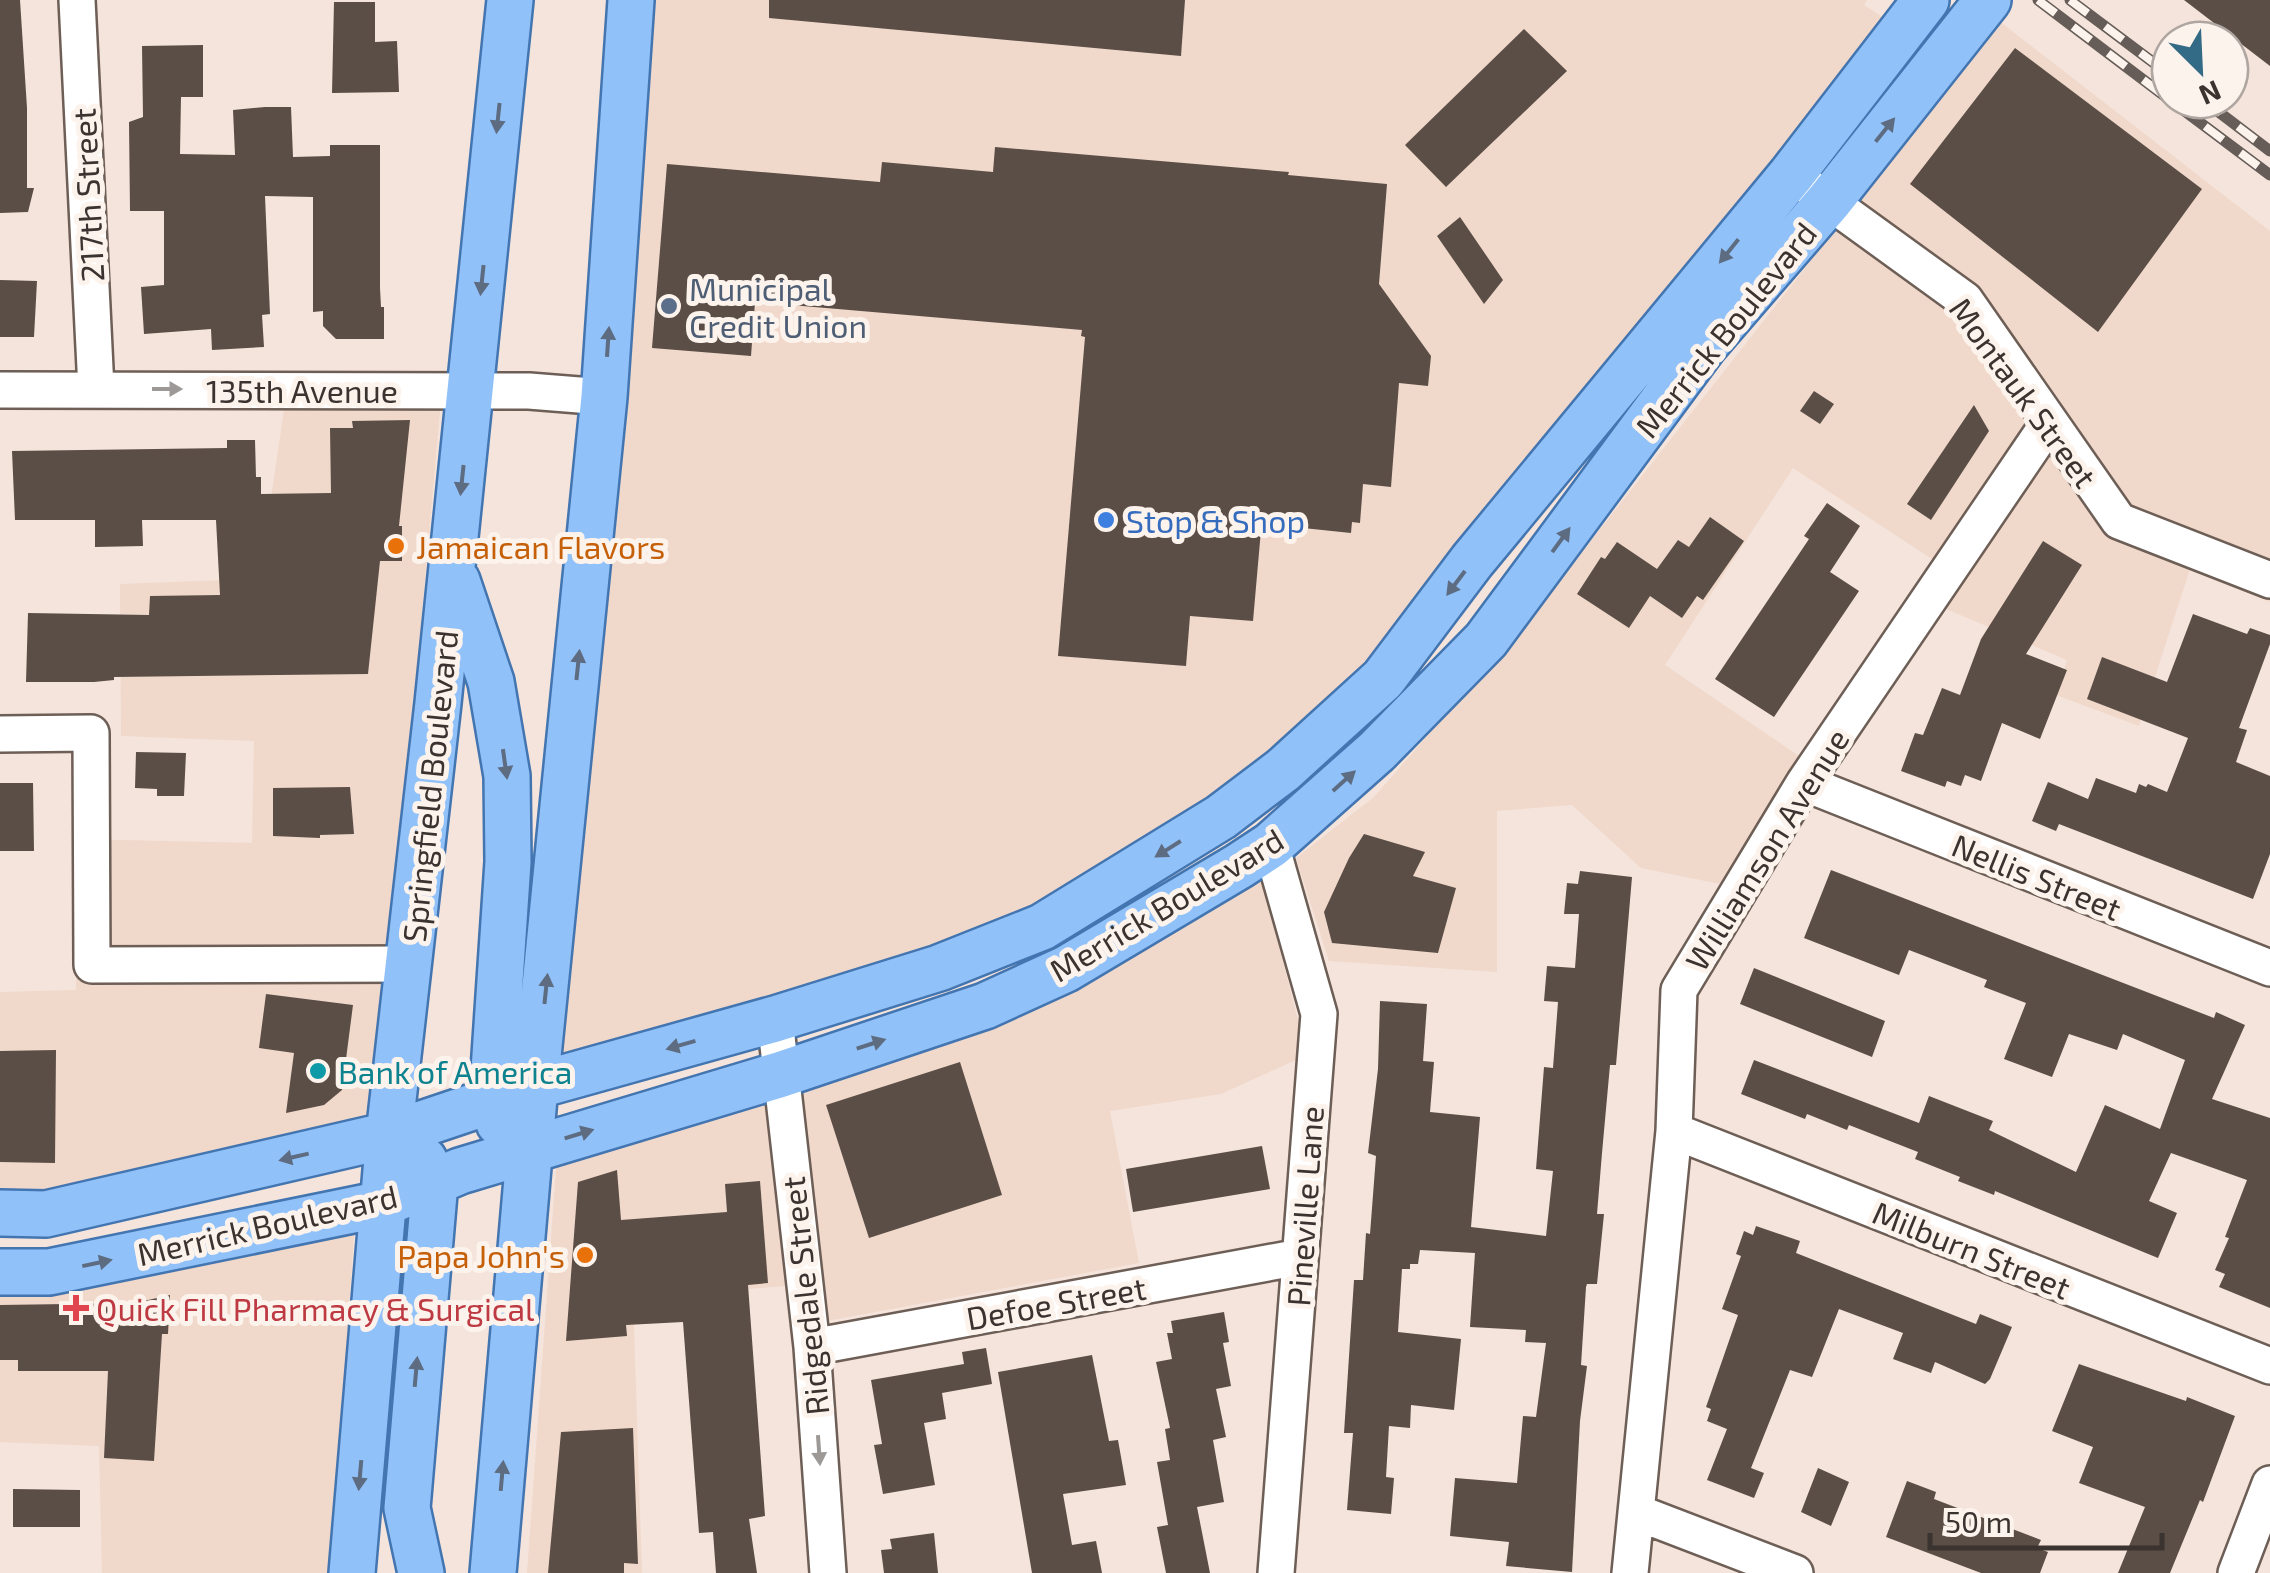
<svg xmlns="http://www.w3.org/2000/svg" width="2270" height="1573" font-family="'Exo 2',sans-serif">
	<rect width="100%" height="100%" fill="#f5e4db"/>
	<!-- built -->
	<path fill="#f0d8cb" d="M653,0h1214l-3,5 20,13 -367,461 -142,193 -107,97 -242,157 -480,149z
		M1999,21l271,210v371l-80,-33 -51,157 -83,-31 11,-35 -154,-65 22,-34 -142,-93 -128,197 143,97 -83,123 -84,-17 -69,-63 -75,6v161l-168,-11 -33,-103 78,-61 158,-181z
		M284,410l156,1 -64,715 -376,77v-211l76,-2 2,-151 174,4 2,-102 -133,-5 -1,-152 139,-5z
		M1262,881l45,174 -86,39 -111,17 29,152 -323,60 -5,-39 -178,14 9,275h-115l30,-418 523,-181z
		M355,1220l-24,353h-229l-3,-127 -99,-4v-158z"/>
	<!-- building -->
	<path fill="#5b4e46" d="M0,0h20l7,108v80h7l-6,24 -28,1z
		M769,0h416l-4,56 -412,-38z
		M2184,0h86v66z
		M334,2h41v40l22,-1 2,51 -67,1z
		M1524,29l43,42 -121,116 -41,-42z
		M203,45v52h-22l-1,57 55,1 -2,-45 32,-3h26l2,50 37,-1v-11h50v143l1,19h3v32h-48l-13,-13v-15l-10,1v-115l-48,-1 5,118 -8,1 2,32 -52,3 -1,-21 -67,5 -3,-47 23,-2v-74h-34l-1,-89 14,-5 -1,-71z
		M2015,48l187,141 -104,143 -188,-148z
		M995,147l294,25 -1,3 99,9 -8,100 52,72 -3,30 -29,-3 -8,104 -28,-3 -3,39 -8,-1 -1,11 -67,-7 -1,6 -22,-2 -8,91 -63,-5 -4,50 -128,-10 27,-319 -4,-1 1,-6 -327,-28 -4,54 -99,-8 15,-184 213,18 2,-20 111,10z
		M1460,217l43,63 -19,24 -47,-68z
		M0,280l37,1 -3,56h-34z
		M1814,391l20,13 -14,20 -20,-13z
		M1974,405l15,26 -58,89 -24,-16z
		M410,420l-11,106h3v35h-22l-12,113 -254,3v3l-20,2h-68l2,-69 121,2 1,-19 70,-1 -4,-75h-74l1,26 -48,1v-27h-80l-3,-69 215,-3v-8h28l1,37h5v17l70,-1 -1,-65h23l-1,-7z
		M1827,503l33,23 -30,46 29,19 -85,126 -59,-38 94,-140 -5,-3z
		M1710,517l34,24 -41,59 -6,-4 -15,22 -32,-22 -21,32 -52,-34 24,-37 4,2 12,-17 40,27 21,-29 11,7z
		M2043,541l39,24 -56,89 41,16 -27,69 -38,-16 -21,58 -16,-6 -4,11 -14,-5 -2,6 -44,-16 14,-38 8,2 19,-47 18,7 21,-56z
		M2193,614l54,20 3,-6 20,7v9l-31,84 8,2 -11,32 34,14v78l-17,45 -194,-75 -3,7 -24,-10 16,-39 40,17 8,-21 40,15 3,-9 7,3 2,-3 19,8 21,-54 -101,-39 15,-42 65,25z
		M136,752l50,1 -2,43h-27v-7l-22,-1z
		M0,783h33l1,68h-34z
		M350,787l4,47 -34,1v3l-47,-2v-48z
		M1364,834l61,18 -12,24 43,12 -18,65 -106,-10 -8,-31 25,-54z
		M1831,870l383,148 2,-6 29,13 -33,74 58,19v190l-51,-21 6,-13 -10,-4 14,-32 -4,-1 22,-57 -76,-27 -22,48 28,12 -19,45 -163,-67 -1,4 -36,-14 2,-4 -45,-18 3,-7 -69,-27 -2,5 -40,-16 -2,5 -64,-25 13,-34 165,63 10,-27 64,25 -4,9 87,42 29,-67 55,24 25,-69 -62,-26 -6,16 -48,-16 -17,43 -48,-18 22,-56 -42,-16 3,-7 -78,-30 -10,25 -95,-37z
		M1580,871l52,6 -16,188h-6l-8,88 -5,61h7l-7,70h-10l-1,3 -5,78 6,1 -7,55 -8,151 -66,-6 3,-24 -59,-6 5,-58 62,5 6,-67 13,1 10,-74 -21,-1 1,-12 -56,-3 5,-74 -55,-3 -2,14h-8v5h-8l-4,63 63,7 -7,71 -43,-5 -1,23 -21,-2 -3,51 8,1 -3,36 -44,-4 6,-77h-9l10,-153h9l3,-47 4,1 6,-78 -8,-3 10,-84 2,-68 47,3 -4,57 11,1 -4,50 50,5 -9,110 75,9 7,-65 -17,-2 8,-102 9,1 5,-66 -14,-1 3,-35 28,2 4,-54h-15l3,-31 11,1z
		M1754,968l131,53 -13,36 -132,-53z
		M266,994l87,11 -11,85 -18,15 -38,8 8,-60 -35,-5z
		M56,1050l-1,113 -55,-1v-111z
		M960,1062l42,133 -133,43 -43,-133z
		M1262,1146l8,43 -137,23 -7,-43z
		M617,1170l4,50 106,-8 -2,-28 35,-3 8,102 -20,2 17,231 -16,3 8,54h-41l-3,-41 -14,1 -16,-211 -57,3 1,11 -61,5 12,-159z
		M1756,1226l44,15 -4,12 180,71 4,-10 32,13 -22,52 -5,5 -50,-22 -4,11 -38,-14 10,-26 -64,-24 -27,68 -22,-7 -39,98 13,5 -10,25 -47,-18 20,-51 -20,-8 4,-12 -5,-2 32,-92 -16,-6 19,-53 -5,-2 8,-23 9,4z
		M170,1295l-2,39h-6l-8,127 -50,-3 4,-87h-90v-11h-18v-55l135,-2z
		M1224,1312l5,30 -6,1 8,43 -15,3 10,48 -13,3 11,62 -27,5 13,66h-44l-9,-46 11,-2 -11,-63 13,-2 -5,-31 5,-1 -14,-66 16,-3 -5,-26h6l-2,-12z
		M986,1348l6,36 -50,9 4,26 -22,4 11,62 -52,9 -9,-49 8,-1 -11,-64 93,-16 -2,-12z
		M1092,1355l17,86 9,-1 8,45 -63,9 9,51 24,-4 6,32h-70l-34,-201z
		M2079,1364l107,37 1,-4 48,19 -32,86 -3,-2 -30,73h-52l27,-66 -66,-24 14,-36 -41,-16z
		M633,1428l5,136 -14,-1v10h-76l13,-141z
		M1818,1468l31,14 -18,44 -30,-14z
		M1907,1481l29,11 -2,7 107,41 -4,8 11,4 -8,21h-59l-95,-36z
		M13,1489l67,1v37h-67z
		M934,1533l4,40h-54l-3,-23 11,-1 -2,-10z"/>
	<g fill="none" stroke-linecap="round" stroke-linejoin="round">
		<!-- minor casing -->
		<g stroke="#6d5e56" stroke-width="40">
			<path id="minor" d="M77,0l19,389
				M1809,187l156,113 154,221 151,59
				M0,390l529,1 75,6
				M0,734l91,-1 1,232 318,-1
				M1804,783l466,185
				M1271,845l48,169 -43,559
				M775,1019l37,328 16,226
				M1674,1131l596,235
				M812,1347l488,-90
				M1636,1512l159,61
				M1630,1573l44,-442 5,-141 125,-207 244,-359
				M2236,1573l34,-89"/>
		</g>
		<!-- major casing -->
		<g stroke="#4375b0" stroke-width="50">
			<path id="major" d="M457,581l34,101 16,94 1,86 -16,238 7,23
				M0,1213l46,1 343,-79 146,-49 240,-67 164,-51 103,-41 179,-110 62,-47 100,-91 89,-118 319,-386 135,-175
				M0,1272h49l333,-68 78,-33 319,-96 206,-69 81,-37 173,-103 32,-21 106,-94 109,-111 217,-293 126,-146 159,-201
				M352,1573l37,-438 49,-432 72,-703
				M421,1573l-14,-65 28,-326 -11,-22
				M493,1573l42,-487 69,-689 27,-397"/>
		</g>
		<!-- minor -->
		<use href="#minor" stroke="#fff" stroke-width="35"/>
		<!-- major -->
		<use href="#major" stroke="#91c1f9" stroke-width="45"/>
		<!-- rail casing -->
		<g stroke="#665d58" stroke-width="11">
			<path id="rail" d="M2038,0l132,100
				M2070,0l100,75
				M2170,100l100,75
				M2203,100l67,51"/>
		</g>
		<!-- rail -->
		<use href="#rail" stroke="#fdf3ed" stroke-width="8" stroke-dasharray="22" stroke-linecap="butt"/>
	</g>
	<!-- one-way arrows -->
	<defs><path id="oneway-solid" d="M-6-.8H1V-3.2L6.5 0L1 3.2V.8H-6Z" transform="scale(2.5)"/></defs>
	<g fill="#5d6c80">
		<use href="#oneway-solid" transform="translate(498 118) rotate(96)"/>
		<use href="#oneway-solid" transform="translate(1885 130) rotate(-51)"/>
		<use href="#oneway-solid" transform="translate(1729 251) rotate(129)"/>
		<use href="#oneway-solid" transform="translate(482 280) rotate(96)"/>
		<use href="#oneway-solid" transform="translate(608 342) rotate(-86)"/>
		<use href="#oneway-solid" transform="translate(462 480) rotate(96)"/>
		<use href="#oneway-solid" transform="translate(1561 540) rotate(-54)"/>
		<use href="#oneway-solid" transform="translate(1456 583) rotate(127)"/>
		<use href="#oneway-solid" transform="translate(578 665) rotate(-84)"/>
		<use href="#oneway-solid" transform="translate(505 764) rotate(82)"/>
		<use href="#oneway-solid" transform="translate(1344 781) rotate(-42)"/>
		<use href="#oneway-solid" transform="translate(1168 849) rotate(148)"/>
		<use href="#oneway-solid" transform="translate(546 989) rotate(-84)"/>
		<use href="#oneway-solid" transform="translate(871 1044) rotate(-18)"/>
		<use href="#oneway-solid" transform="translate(681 1045) rotate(164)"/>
		<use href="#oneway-solid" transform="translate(579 1134) rotate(-17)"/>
		<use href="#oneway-solid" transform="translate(294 1157) rotate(167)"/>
		<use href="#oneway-solid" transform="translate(97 1263) rotate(-12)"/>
		<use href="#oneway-solid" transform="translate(416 1372) rotate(-85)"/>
		<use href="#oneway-solid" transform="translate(360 1475) rotate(95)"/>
		<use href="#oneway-solid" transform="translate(502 1476) rotate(-85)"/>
	</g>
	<g fill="#9c9997">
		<use href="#oneway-solid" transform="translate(167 389)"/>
		<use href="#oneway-solid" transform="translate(819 1450) rotate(86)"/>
	</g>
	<!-- markers -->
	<circle fill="#5c6f8a" stroke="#fdf3ed" stroke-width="4" cx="669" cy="306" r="10"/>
	<circle fill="#3f7fe0" stroke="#fdf3ed" stroke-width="4" cx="1106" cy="520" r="10"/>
	<g fill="#e8710a" stroke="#fdf3ed" stroke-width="4">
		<circle cx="396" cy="546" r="10"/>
		<circle cx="585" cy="1255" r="10"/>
	</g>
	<circle fill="#0f9aa8" stroke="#fdf3ed" stroke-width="4" cx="318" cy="1071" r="10"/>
	<path fill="#e0444e" stroke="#fdf3ed" stroke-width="4" d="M71 1293h10v10h10v10h-10v10h-10v-10h-10v-10h10z"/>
	<g text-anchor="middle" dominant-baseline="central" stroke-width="10" stroke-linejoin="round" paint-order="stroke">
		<!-- street labels -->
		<g font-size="32" fill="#3a332f" stroke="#fdf3ed">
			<text transform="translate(87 195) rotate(-93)">217th Street</text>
			<text transform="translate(1725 329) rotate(-51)">Merrick Boulevard</text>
			<text x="302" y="390">135th Avenue</text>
			<text transform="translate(2024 392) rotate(54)">Montauk Street</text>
			<text transform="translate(429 786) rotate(-84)">Springfield Boulevard</text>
			<text transform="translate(1766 849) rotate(-58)">Williamson Avenue</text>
			<text transform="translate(2037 876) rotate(22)">Nellis Street</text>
			<text transform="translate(1166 904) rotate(-31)">Merrick Boulevard</text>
			<text transform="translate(1304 1206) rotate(-86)">Pineville Lane</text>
			<text transform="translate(267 1224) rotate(-13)">Merrick Boulevard</text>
			<text transform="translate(1972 1249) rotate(22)">Milburn Street</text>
			<text transform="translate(804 1296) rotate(-96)">Ridgedale Street</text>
			<text transform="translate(1056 1302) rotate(-10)">Defoe Street</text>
		</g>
		<!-- service labels -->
		<g font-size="32" fill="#4e5e75" stroke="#fdf3ed" text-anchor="start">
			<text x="689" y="288">Municipal<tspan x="689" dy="37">Credit Union</tspan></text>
		</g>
		<!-- shop labels -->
		<g font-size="32" fill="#366cbe" stroke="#fdf3ed" text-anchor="start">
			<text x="1126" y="520">Stop &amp; Shop</text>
		</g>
		<!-- food labels -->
		<g font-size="32" fill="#c56008" stroke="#fdf3ed" text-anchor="start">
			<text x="416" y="546">Jamaican Flavors</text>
			<text x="565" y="1255" text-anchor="end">Papa John's</text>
		</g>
		<!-- culture labels -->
		<g font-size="32" fill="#0d838f" stroke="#fdf3ed" text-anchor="start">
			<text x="338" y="1071">Bank of America</text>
		</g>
		<!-- health labels -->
		<g font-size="32" fill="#be3a42" stroke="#fdf3ed" text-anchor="start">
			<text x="96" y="1308">Quick Fill Pharmacy &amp; Surgical</text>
		</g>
	</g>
	<!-- north arrow -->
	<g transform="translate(2200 70) rotate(156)"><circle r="48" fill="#fdf3ed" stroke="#afa6a1" stroke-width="2.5"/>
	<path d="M0-8L18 38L0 25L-18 38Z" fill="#336a85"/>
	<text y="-15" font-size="28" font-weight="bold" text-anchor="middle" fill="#3a332f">N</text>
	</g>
	<!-- scale -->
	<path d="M1930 1533v15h232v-15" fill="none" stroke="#3a332f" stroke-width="5"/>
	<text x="1945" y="1533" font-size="30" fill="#3a332f" stroke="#fdf3ed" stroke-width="8" paint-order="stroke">50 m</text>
</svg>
